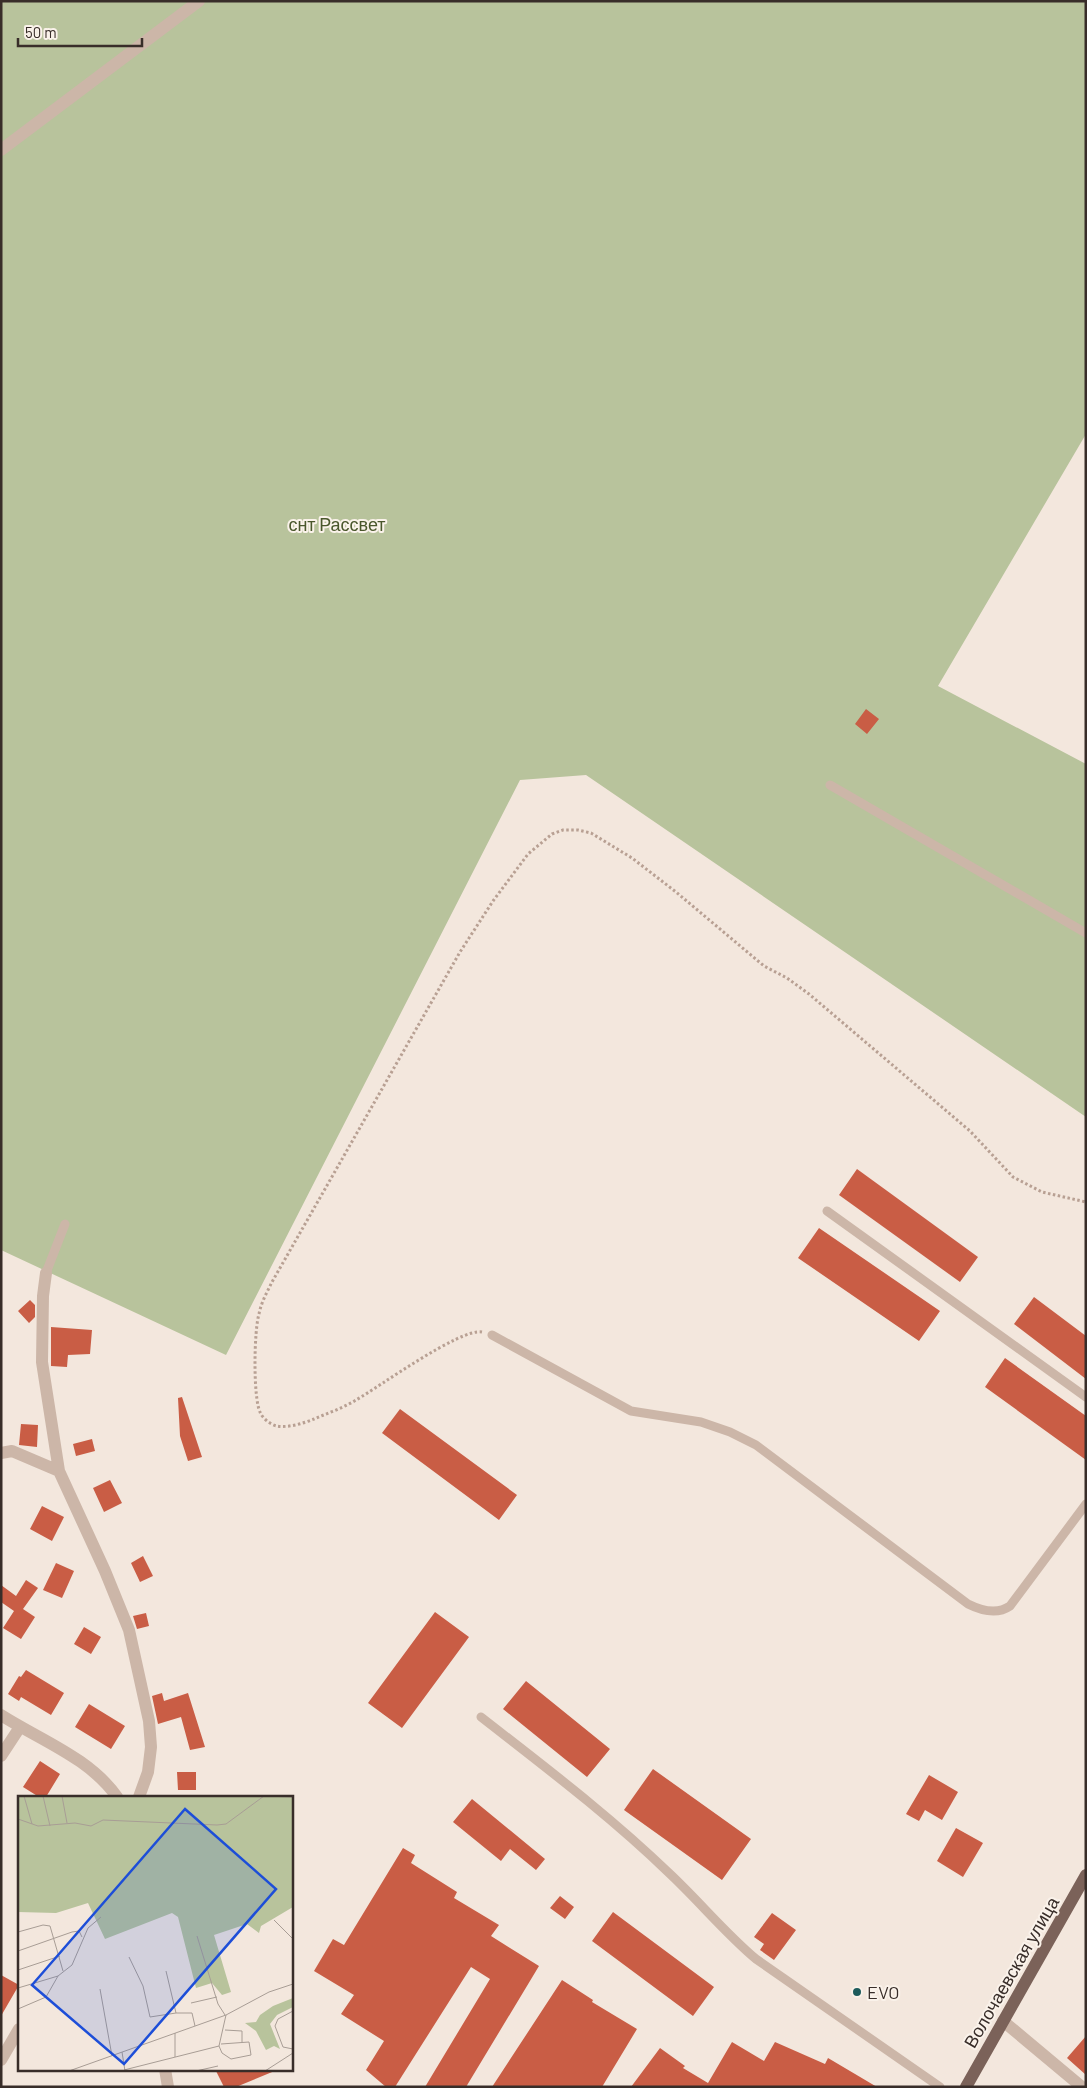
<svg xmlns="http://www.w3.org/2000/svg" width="1087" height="2088" font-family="Barlow,sans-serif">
	<rect width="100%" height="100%" fill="#f3e7dd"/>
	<!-- green -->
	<path fill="#b8c39c" d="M1,1h1085v433l-148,252 148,78v353l-500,-342 -66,5 -294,575 -225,-105z"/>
	<!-- building -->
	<path fill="#c95d45" d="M866,709l13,10 -12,15 -12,-10z
		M857,1169l121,88 -18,25 -121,-87z
		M819,1228l121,83 -21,30 -121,-83z
		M1034,1297l52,39v43l-72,-55z
		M30,1300l5,5v12l-6,6 -11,-12z
		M51,1327l41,3 -2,24 -22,1 -1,12 -16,-1z
		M1005,1358l81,58v44l-101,-73z
		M182,1397l20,60 -14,4 -8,-25 -2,-38z
		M400,1409l117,86 -18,25 -117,-87z
		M21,1424l17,1 -1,22 -18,-2z
		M92,1439l3,12 -19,5 -3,-12z
		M110,1480l12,23 -18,9 -11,-24z
		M42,1506l22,11 -12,24 -22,-12z
		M143,1556l10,20 -13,6 -9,-19z
		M56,1563l18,8 -12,27 -19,-8z
		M26,1580l12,8 -15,21 12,8 -14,22 -18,-11 11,-17 -13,-9v-17l15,11z
		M435,1612l34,25 -67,91 -34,-25z
		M146,1613l3,13 -12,3 -4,-13z
		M84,1627l17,10 -10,17 -17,-10z
		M26,1670l38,23 -13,22 -30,-18 -2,4 -11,-7 11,-18 2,1z
		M526,1681l84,68 -23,28 -84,-68z
		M162,1693l2,8 24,-8 17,54 -15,3 -9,-33 -23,7 -6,-28z
		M89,1704l36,22 -14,23 -36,-22z
		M40,1761l20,13 -14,23h-7l-16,-10z
		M653,1769l98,70 -29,41 -98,-70z
		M177,1772h19v18h-18z
		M929,1775l29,17 -16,28 -17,-10 -6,11 -13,-7z
		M472,1799l73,60 -9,11 -26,-21 -9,12 -48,-39z
		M956,1828l27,15 -20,34 -26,-16z
		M403,1848l12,7 -4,8 46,29 -3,6 45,27 -8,11 48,30 -73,121h-41l65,-108 -19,-12 -76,120h-9l-20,-17 18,-29 -43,-27 13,-19 -40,-24 19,-32 11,6z
		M560,1896l14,11 -9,12 -15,-11z
		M613,1912l101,75 -21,29 -101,-75z
		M772,1913l24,17 -22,30 -14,-10 4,-6 -10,-7z
		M1,1975l18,10 -18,31z
		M562,1980l31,20 -1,2 45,27 -35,58h-110z
		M1086,2036v39l-19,-17z
		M732,2042l32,19 11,-19 50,22 3,-6 49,29h-246l29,-39 25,18 -2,2 25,15z
		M215,2069h62v1l-41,17h-12z"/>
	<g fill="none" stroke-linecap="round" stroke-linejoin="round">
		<!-- path -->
		<path stroke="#b8a093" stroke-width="3" stroke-dasharray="2.5 2.5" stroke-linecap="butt" d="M482,1332c-22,-4 -103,55 -126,68 -13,8 -28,13 -42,19 -10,4 -25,9 -37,7 -6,-1 -15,-8 -17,-14 -7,-15 -6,-82 -1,-98 2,-11 8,-22 13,-32l188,-330 33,-51 35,-47 24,-20 11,-4h15l13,3 41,25 44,34 88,74 23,12 22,16 161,137 43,46 29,15 44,10"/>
		<!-- lane -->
		<path stroke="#ccb6a8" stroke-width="9" d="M830,785l256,148
			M827,1211l259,186
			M46,1273l19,-49
			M492,1335l139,76 70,11 29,10 26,13 212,159c14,7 29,11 42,2l76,-102
			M481,1717c64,50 129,99 188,156 30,28 56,60 87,86l184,128"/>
		<!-- street -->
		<path stroke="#ccb6a8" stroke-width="12" d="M1,150l198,-149
			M46,1273l-3,23 -1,66 17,109 46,100 24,59 20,91 2,26 -3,25 -9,25
			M1,1453l11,-2 47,20
			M1,1715c39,25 89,43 116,82
			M1,1756l19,-29
			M1003,2021l79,66
			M1,2060l18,-31
			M165,2069l3,18"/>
		<!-- primary -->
		<path stroke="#7b6259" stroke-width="12" d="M966,2087l120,-212"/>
	</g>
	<!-- markers -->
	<circle fill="#1d5b5b" stroke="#faf2ea" stroke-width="2" cx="857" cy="1992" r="5"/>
	<g text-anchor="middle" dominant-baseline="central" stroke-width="4" stroke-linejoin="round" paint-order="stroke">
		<!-- park labels -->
		<g font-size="18" fill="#4a572c" stroke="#faf2ea">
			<text x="337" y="524">снт Рассвет</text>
		</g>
		<!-- street labels -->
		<g font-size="18" fill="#382d29" stroke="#faf2ea">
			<text transform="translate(1011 1972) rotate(-60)">Волочаевская улица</text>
		</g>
		<!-- poi labels -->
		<g font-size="18" fill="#382d29" stroke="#faf2ea" text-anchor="start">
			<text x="867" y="1992">EVO</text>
		</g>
	</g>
	<!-- overview -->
	<g transform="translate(18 1796)">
		<rect width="275" height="275" fill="#f3e7dd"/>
		<path d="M0,0h275v111l-32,19 -2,7 -12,-9 -33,11 17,57 -9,3 -10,-12 -16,5 -18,-71 -6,-4 -67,26 -17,-36 -32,10 -38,-1zM275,202v9l-16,8 -7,9 10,25 -6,-3 -8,4 -10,-19 -11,-8 11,-1 4,-7 13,-9z" fill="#b8c39c"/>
		<path fill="none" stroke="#a89d95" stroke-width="1" d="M6,0l8,28M25,0l7,30M44,0l5,27M0,23l20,7 37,-3 16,3 12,-6 114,5 9,-1 38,-28 29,1M256,124l19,19M0,136l25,-7 7,1 13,45M179,140l21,68 7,11M0,155l54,-19 7,-1 3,6M111,161l14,29 7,31 26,-4M0,174l42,-14M148,175l10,42h16l3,13M0,192l40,-12M82,193l12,67M173,207l26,-6M0,213l28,-12 12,-21 14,-11 16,-37 13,-11M275,215l-15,8 -3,7 8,21 10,2M207,234l17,1v11M157,237v24M201,250l3,7 9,6 20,-4 -2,-13 -28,2M104,256l3,19M106,274l95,-24 7,-31M51,275l157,-56 43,-23 24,-8M178,275l22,-5M247,275l28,-18"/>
		<path fill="#1d4ed8" fill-opacity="0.15" stroke="#1d4ed8" stroke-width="2.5" d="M167,13l91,80 -152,175 -92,-79z"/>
		<rect width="275" height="275" fill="none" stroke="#382d29" stroke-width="2.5"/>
	</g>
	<!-- border -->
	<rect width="1087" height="2088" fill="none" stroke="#382d29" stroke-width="5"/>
	<!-- scale -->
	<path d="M18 38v8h124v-8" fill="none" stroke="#382d29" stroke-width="2.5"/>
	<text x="25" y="38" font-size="15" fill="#382d29" stroke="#faf2ea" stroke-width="4" paint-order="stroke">50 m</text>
</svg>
